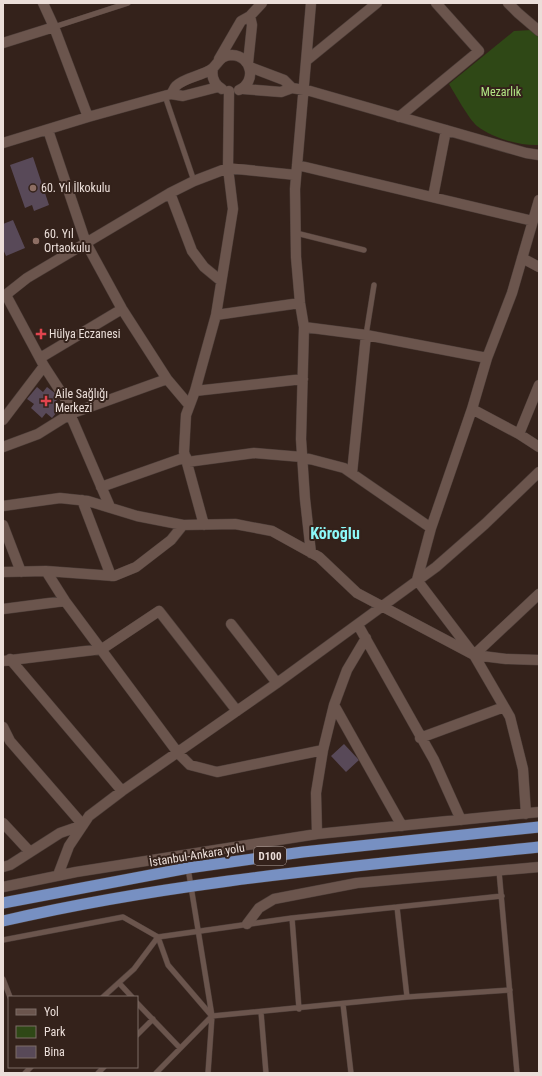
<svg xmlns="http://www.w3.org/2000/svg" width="542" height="1076" font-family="'Roboto Condensed',sans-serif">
	<rect width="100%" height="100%" fill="#34221b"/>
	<!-- green -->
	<path fill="#2f4816" d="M532,30l7,8v107c-20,1 -46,-7 -62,-19 -8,-7 -22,-32 -28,-42l65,-53z"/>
	<!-- building -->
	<path fill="#584958" d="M33,157l16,48 -15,6 -2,-6 -7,3 -15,-43z
		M13,220l12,28 -19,8 -3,-7v-25z
		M37,387l6,5 4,-5 13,10 -4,4 6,5 -10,12 -6,-5 -4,5 -11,-10 3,-4 -7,-5z
		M344,744l15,16 -13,12 -15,-16z"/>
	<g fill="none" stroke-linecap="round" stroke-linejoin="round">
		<!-- service casing -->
		<g stroke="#4d3e39" stroke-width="6">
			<path id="service" d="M54,27l74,-24
				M165,96l29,85
				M296,233l68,17
				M366,335l8,-50
				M188,868l24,148 -4,57
				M499,871l18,202
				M397,907l10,90
				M292,918l7,91
				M158,937l10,28 43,50
				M3,940l120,-23 35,20 134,-19 210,-22
				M3,979l7,18
				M119,983l13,14
				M103,997l31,-28 24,-32
				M137,1003l43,45
				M343,1004l8,69
				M261,1012l5,61
				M137,1035l16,-16
				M25,1073l6,-6
				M98,1073l6,-6
				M156,1073l56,-57 195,-19 103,-7"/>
		</g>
		<!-- minor casing -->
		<g stroke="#4d3e39" stroke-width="11">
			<path id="minor" d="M43,3l11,24 34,90
				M311,3l-16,186 1,68 4,46 4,24 -3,112 4,60 6,54
				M508,3l10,10 21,18
				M3,43l51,-16
				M219,59l22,-38 9,-5 12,-13
				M306,61l71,-58
				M248,63l4,-38 -2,-9
				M250,67l34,13 8,8
				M213,68c-2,9 1,16 9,21
				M243,89l38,3 11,-4 18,3 216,62 13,2
				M171,94c2,-2 3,-6 5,-8 9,-9 27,-10 37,-18 6,-6 8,-13 19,-13 20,1 25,27 7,35
				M399,117l80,-66 -43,-48
				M48,130l38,113 36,66 45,70 22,26
				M3,143l85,-26 83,-23 12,2 35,-9
				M297,165l236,56
				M170,193l22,58 12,16 17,14
				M433,197l13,-67
				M522,258l17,9
				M6,295l38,71 24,37 2,11 97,-35
				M3,297l24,-19 143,-85 24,-12 34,-13 68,7
				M216,315l84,-12
				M304,327l62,8 121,23
				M40,358l82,-49
				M195,391l108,-12
				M472,409l47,25 20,13
				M3,420l41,-54
				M519,434l20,-49
				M3,447l35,-13 32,-20 40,93
				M187,462l67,-9 48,4 42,11 87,60
				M352,473l14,-138
				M101,487l85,-30
				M82,500l29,76
				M3,506l57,-8 28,3 49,15 46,9 52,-1 37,7 47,26 38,36 117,62 32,4 33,1
				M3,525l18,47
				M204,525l-20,-73 2,-37 9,-24 21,-76 17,-106 -5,-41 1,-77
				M46,571l19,30 113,152 12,12 27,7 106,-22
				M3,572l43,-1 68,5 22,-9 35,-27 12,-15
				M3,609l62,-8
				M231,624l46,59
				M358,625l76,135 27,60
				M474,655l65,-61
				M10,659l112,132
				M3,661l99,-12 57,-38 78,100
				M334,705l68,121
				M3,727l7,14 73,84 -23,8 -50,32 -7,2
				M420,738l84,-31
				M526,814l-3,-45 -13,-52 -36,-62 -57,-75 14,-52 41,-119 15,-51 25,-65 27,-93
				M3,823l27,29
				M317,834l-1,-41 7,-43 11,-45 13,-35 19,-32
				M58,875l11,-29 20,-30 33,-25 155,-108 159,-116 49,-43 54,-52
				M3,887l73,-15 241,-38 222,-22
				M247,924l12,-16 15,-9 83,-16 182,-16"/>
		</g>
		<!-- trunk casing -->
		<g stroke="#4d3e39" stroke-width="12">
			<path id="trunk" d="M3,903l185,-35 115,-16 236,-25
				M3,921c176,-41 357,-55 536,-74"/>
		</g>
		<!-- service -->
		<use href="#service" stroke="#6b554d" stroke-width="5"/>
		<!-- minor -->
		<use href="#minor" stroke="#6b554d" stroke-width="10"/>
		<!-- trunk -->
		<use href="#trunk" stroke="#7790c2" stroke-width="11"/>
	</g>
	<!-- markers -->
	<g fill="#8d6e63" stroke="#34221b" stroke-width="1.5">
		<circle cx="33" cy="188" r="4"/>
		<circle cx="36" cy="241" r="4"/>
	</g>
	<g fill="#e0444e" stroke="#34221b" stroke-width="1.5">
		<path d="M39 328h4v4h4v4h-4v4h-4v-4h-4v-4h4z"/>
		<path d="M44 395h4v4h4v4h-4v4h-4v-4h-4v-4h4z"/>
	</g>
	<g text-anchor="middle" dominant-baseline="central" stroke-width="4" stroke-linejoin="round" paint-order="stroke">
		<!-- shield labels -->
		<rect fill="#34221b" stroke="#b4a6a0" stroke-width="1" x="254" y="847" width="32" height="18" rx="3"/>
		<g font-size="11" font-weight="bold" fill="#ebded9">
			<text x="270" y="856">D100</text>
		</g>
		<!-- park labels -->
		<g font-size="12" fill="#b2e785" stroke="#34221b">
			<text x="501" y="92">Mezarlık</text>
		</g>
		<!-- poi labels -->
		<g font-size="12" fill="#ebded9" stroke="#34221b" text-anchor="start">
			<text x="41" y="188">60. Yıl İlkokulu</text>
			<text x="44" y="234">60. Yıl<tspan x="44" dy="14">Ortaokulu</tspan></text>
			<text x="49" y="334">Hülya Eczanesi</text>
			<text x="55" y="394">Aile Sağlığı<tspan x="55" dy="14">Merkezi</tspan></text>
		</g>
		<!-- street labels -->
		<g font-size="12" fill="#ebded9" stroke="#34221b">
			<text transform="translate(197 855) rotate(-9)">İstanbul-Ankara yolu</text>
		</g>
		<!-- district labels -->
		<g font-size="16" font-weight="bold" fill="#8cf8f8" stroke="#34221b">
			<text x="335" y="533">Köroğlu</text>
		</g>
	</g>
	<!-- border -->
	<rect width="542" height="1076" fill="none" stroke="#ebded9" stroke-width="8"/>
	<!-- legend -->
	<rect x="8" y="996" width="130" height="72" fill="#34221b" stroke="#7d6d67"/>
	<rect x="16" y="1009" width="20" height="6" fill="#6b554d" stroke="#7d6d67"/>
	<text x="44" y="1016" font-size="12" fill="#ebded9">Yol</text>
	<rect x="16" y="1026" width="20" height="12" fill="#2f4816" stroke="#7d6d67"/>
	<text x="44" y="1036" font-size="12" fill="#ebded9">Park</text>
	<rect x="16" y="1046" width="20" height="12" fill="#584958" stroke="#7d6d67"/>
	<text x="44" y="1056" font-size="12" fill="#ebded9">Bina</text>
</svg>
